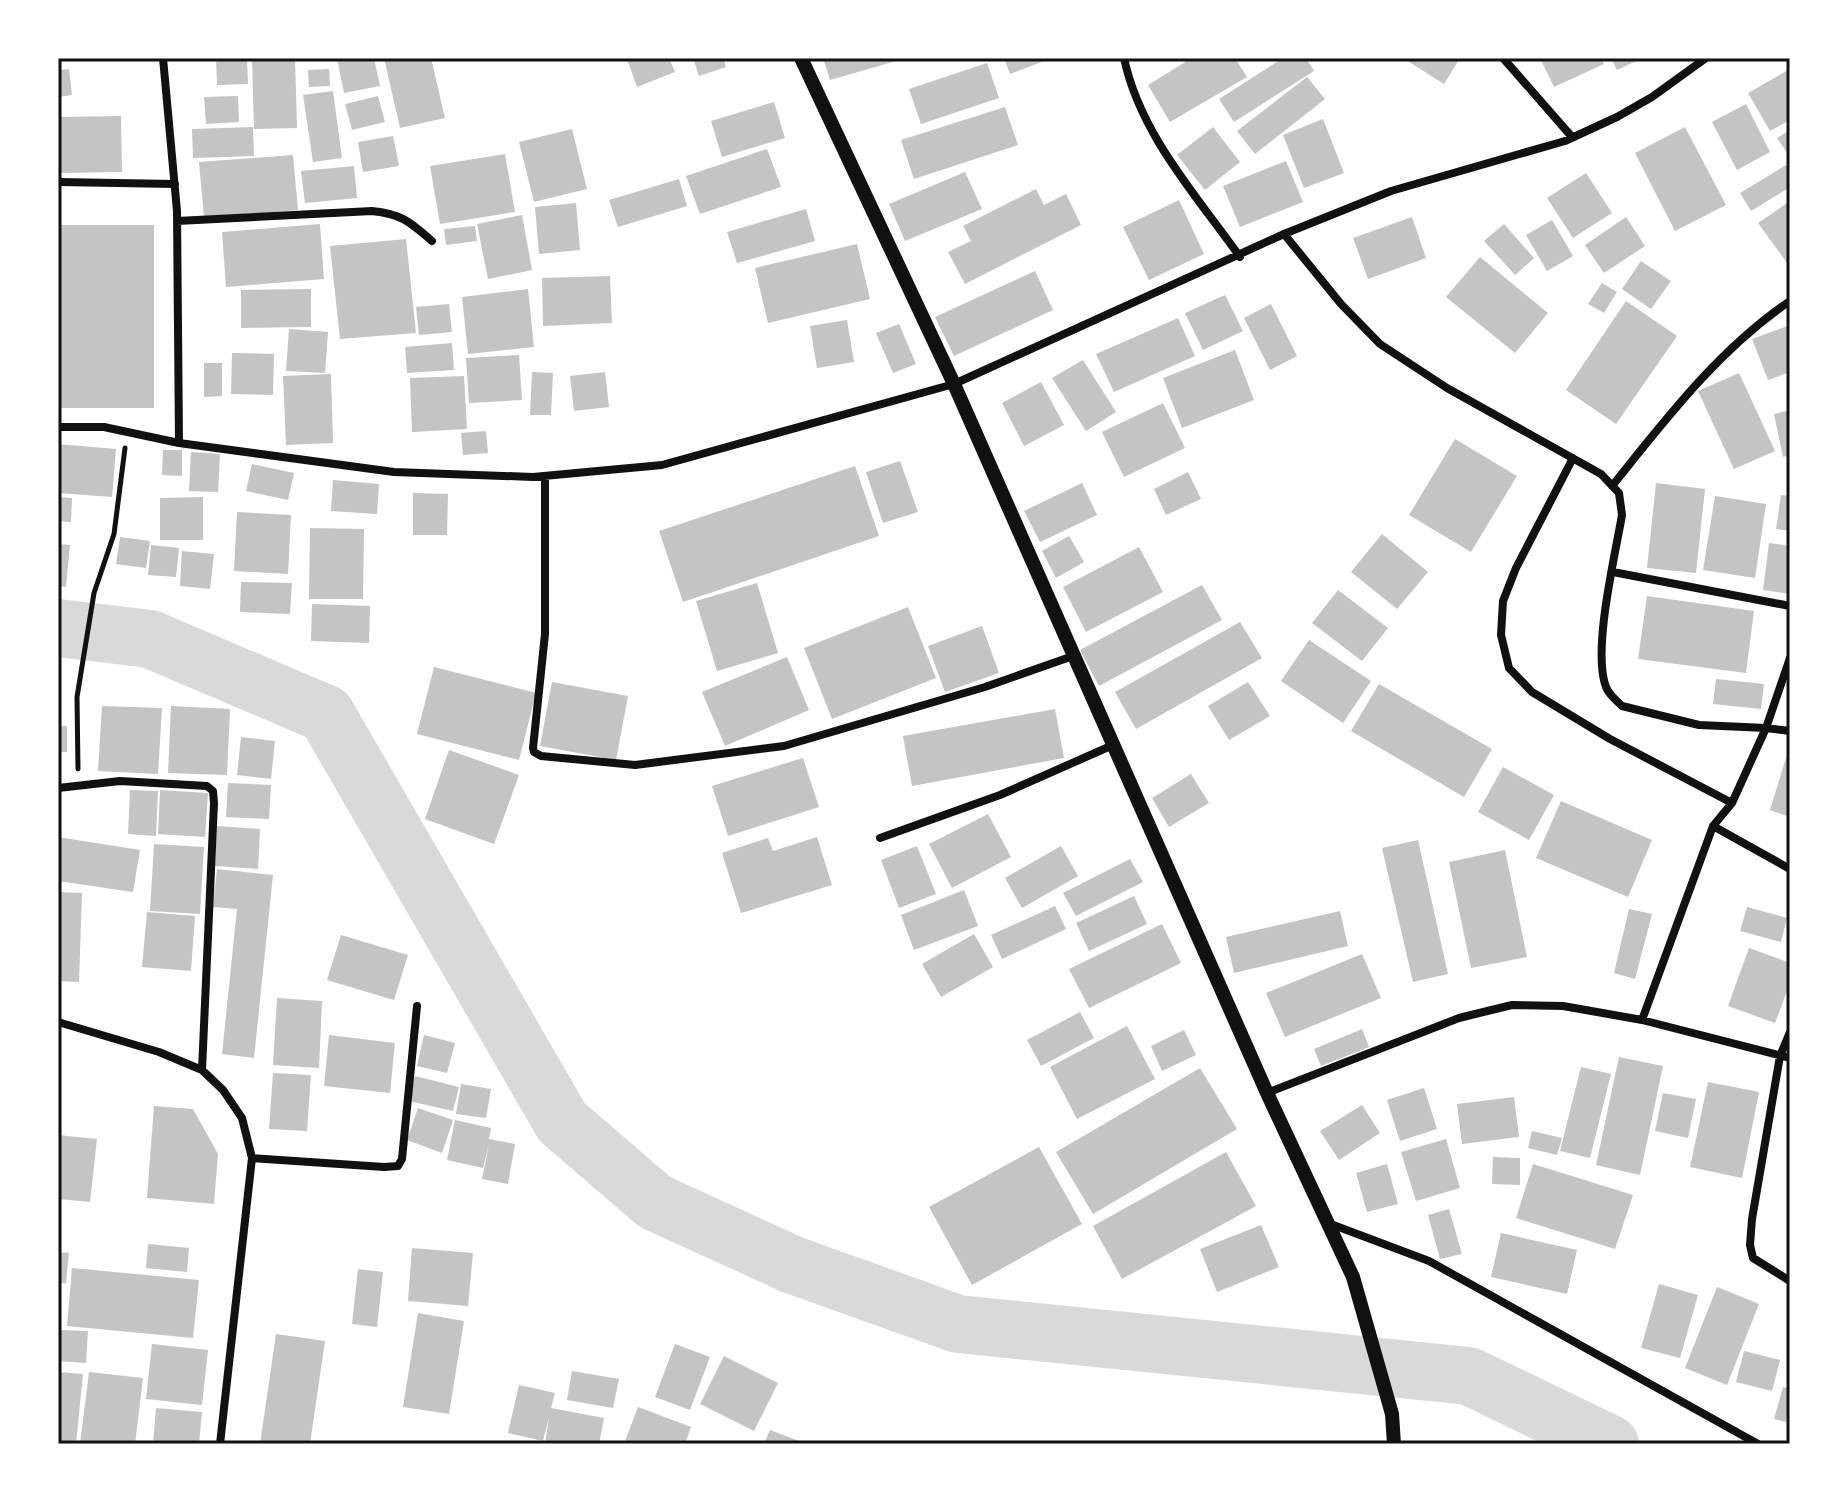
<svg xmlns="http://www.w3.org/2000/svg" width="1848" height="1502" font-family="'Libre Baskerville',serif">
	<rect width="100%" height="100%" fill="#fff"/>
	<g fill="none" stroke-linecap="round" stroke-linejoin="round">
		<!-- river -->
		<path stroke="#d9d9d9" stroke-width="58" d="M58,628l92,11 176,75 236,408 93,80 138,63 165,59 511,52 141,68"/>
	</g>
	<!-- building -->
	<path fill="#c4c4c4" d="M216,58h31l1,26 -31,1z
		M252,58h43l2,70 -43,1z
		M337,58h37l6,28 -36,7z
		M384,58h47l14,60 -45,10z
		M630,58h39l6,14 -38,15 -10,-28z
		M693,58h30l3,9 -27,9z
		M823,58h80v1l-73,21z
		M1004,58h48l-42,16z
		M1192,58h43l12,19 -77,45 -22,-37z
		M1283,58h23l8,13 -80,51 -15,-23z
		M1403,58h57l-16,26z
		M1540,58h61l3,6 -50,23z
		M1611,58h32l-26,12z
		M987,63l12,35 -78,26 -12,-35z
		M69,69l3,26 -14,2v-27z
		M329,69l1,17 -21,1 -1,-17z
		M1790,69v51l-20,11 -22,-38z
		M1307,77l18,22 -70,55 -18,-23z
		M333,91l9,67 -29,4 -10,-67z
		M238,96l1,26 -33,2 -2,-27z
		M378,96l7,26 -33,8 -7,-26z
		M774,102l11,36 -63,19 -11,-36z
		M1746,104l24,48 -33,18 -25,-48z
		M1005,107l13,38 -104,34 -13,-39z
		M121,116l1,56 -64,1v-56z
		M1323,119l21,54 -40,15 -21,-53z
		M253,127l1,29 -61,2 -1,-29z
		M1213,127l27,35 -35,28 -28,-35z
		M1685,127l41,78 -51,26 -40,-78z
		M572,129l15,60 -53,13 -15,-60z
		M1790,130v27l-13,-19z
		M393,136l6,30 -36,6 -5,-30z
		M767,149l14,38 -81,27 -14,-38z
		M505,154l10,58 -75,12 -10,-58z
		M293,155l5,55 -94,8 -5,-56z
		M1286,161l17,41 -63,25 -17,-41z
		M1786,165l4,6v16l-39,24 -11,-18z
		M354,166l3,32 -52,5 -4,-32z
		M965,172l17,37 -77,32 -16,-37z
		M1586,173l26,40 -39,25 -26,-40z
		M679,179l8,27 -69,21 -9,-27z
		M1036,189l8,16 22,-11 15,31 -116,59 -17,-32 23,-11 -8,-15z
		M1179,200l25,54 -55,26 -26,-53z
		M1790,201v66l-32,-44z
		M576,203l4,47 -41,4 -4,-47z
		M806,209l9,32 -78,22 -10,-31z
		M522,215l10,55 -44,9 -11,-55z
		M1412,217l14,41 -58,21 -15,-41z
		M1626,217l19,29 -41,27 -19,-28z
		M1552,220l21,36 -26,15 -21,-36z
		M320,224l4,55 -98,8 -4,-55z
		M1504,224l30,34 -19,17 -31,-34z
		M58,225h96v183h-96z
		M475,226l2,15 -31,4 -2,-16z
		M406,239l10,94 -76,6 -10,-93z
		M857,244l13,55 -102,24 -13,-55z
		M1480,257l68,56 -33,40 -69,-56z
		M1641,261l30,20 -20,28 -29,-20z
		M1035,271l18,39 -99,46 -19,-39z
		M610,276l2,47 -69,3 -1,-48z
		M1602,283l15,9 -13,21 -16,-9z
		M311,289v38l-70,1v-38z
		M528,289l6,58 -66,7 -6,-57z
		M1225,295l18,36 -40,19 -18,-37z
		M1626,301l51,35 -61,88 -50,-34z
		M449,304l3,28 -33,3 -3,-28z
		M1271,304l26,52 -27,14 -26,-52z
		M1178,318l17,38 -81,36 -18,-38z
		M847,320l7,42 -37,6 -7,-42z
		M899,324l17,40 -23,9 -17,-40z
		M1790,325v47l-22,8 -16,-41z
		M289,329l39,3 -3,41 -39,-2z
		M452,343l2,27 -47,3 -2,-26z
		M1235,350l19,50 -72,28 -19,-50z
		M232,353l42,1 -1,41 -42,-1z
		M519,355l3,45 -53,3 -3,-45z
		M1083,360l33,52 -30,19 -34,-53z
		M204,363h18v33l-18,1z
		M532,372l21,1 -2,42h-21z
		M605,372l4,35 -35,4 -4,-35z
		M1739,373l36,78 -41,18 -36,-78z
		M331,374l2,69 -47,2 -3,-69z
		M464,376l3,53 -55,3 -2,-54z
		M1041,382l23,43 -40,21 -22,-43z
		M1163,403l22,45 -61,29 -22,-45z
		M1790,410v45l-7,2 -9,-43z
		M486,431l2,22 -25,2 -2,-22z
		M1455,439l62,37 -46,76 -62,-37z
		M58,444l58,5 -4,48 -54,-4z
		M163,450h19v26l-20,-1z
		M191,452l29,2 -2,38 -29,-1z
		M900,461l18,51 -35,11 -17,-51z
		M252,464l42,9 -6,27 -42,-9z
		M855,466l24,70 -196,66 -24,-71z
		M1188,472l13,27 -35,16 -12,-26z
		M333,480l46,4 -2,30 -46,-3z
		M1082,483l15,32 -57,27 -16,-31z
		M1656,483l49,6 -9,84 -49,-5z
		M413,493l35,1 -1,41h-34z
		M1781,495l9,1v35l-14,-2z
		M1715,496l51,8 -11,74 -52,-8z
		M58,497l14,1 -1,24 -13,-1z
		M203,497v43h-43v-42z
		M237,512l54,3 -3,59 -54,-3z
		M310,528l54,1 -1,70h-54z
		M1382,534l46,38 -31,37 -46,-37z
		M1069,536l15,26 -28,16 -14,-27z
		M120,537l30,4 -4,27 -30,-4z
		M1769,543l21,3v48l-27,-4z
		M58,544l12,1 -4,42 -8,-1z
		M151,545l28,3 -3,29 -28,-2z
		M1139,547l24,45 -77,40 -23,-45z
		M182,551l32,3 -4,35 -30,-3z
		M241,582l51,1 -2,31 -50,-2z
		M757,583l21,70 -61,18 -21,-70z
		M1202,585l20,35 -123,66 -19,-36z
		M1338,590l50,38 -26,33 -50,-38z
		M1647,596l107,15 -8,62 -108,-14z
		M312,604l58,2 -1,37 -58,-2z
		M908,607l28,71 -104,41 -28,-71z
		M1240,622l22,36 -126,71 -21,-37z
		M982,626l17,47 -54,19 -17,-46z
		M1309,640l62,41 -28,42 -62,-42z
		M787,657l22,53 -84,36 -23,-54z
		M434,667l102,26 -17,67 -102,-26z
		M1716,679l48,5 -3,25 -48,-5z
		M552,682l76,14 -12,64 -76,-14z
		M1248,682l22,34 -41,24 -21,-34z
		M1379,684l113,65 -28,48 -113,-66z
		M102,706l60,2 -4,66 -60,-3z
		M171,706l59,3 -3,66 -59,-2z
		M1055,709l9,49 -152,28 -9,-50z
		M58,726h9v26h-9z
		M241,737l34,4 -4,38 -34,-4z
		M1789,748h1v69l-20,-7z
		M449,750l70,25 -25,69 -69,-25z
		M803,758l16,49 -91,29 -16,-50z
		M1503,767l51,28 -25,45 -51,-28z
		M1191,774l18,29 -40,24 -17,-29z
		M228,783l43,2 -2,34 -43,-2z
		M130,790l28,1 -2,45 -28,-2z
		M160,790l48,3 -3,44 -47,-3z
		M1561,801l91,39 -24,57 -92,-39z
		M988,814l23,43 -59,31 -23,-44z
		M217,826l43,3 -2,40 -43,-3z
		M58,837l82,13 -7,42 -75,-11z
		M817,837l15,48 -91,28 -19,-60 46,-15 5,13z
		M1418,840l30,134 -35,8 -31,-134z
		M154,844l50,3 -4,67 -50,-3z
		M917,846l19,48 -37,14 -18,-48z
		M1061,846l17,30 -56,32 -17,-30z
		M1505,850l22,107 -56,11 -22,-106z
		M1130,859l13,23 -67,34 -13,-23z
		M217,869l56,6 -19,183 -32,-4 15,-145 -24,-2z
		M964,890l14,36 -64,24 -13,-35z
		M58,892l24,1 -3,89 -21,-1z
		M1134,896l13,28 -58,27 -13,-28z
		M1055,906l11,23 -64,30 -11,-24z
		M1747,907l40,11 -6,24 -41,-11z
		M1629,909l23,5 -17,65 -21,-6z
		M1340,911l8,35 -114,27 -8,-36z
		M147,912l48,4 -4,55 -49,-4z
		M1162,924l19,39 -92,45 -20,-39z
		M974,934l19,33 -52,30 -19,-33z
		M341,935l67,20 -14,45 -67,-20z
		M1749,948l41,15v20l-15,40 -47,-17z
		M1362,954l19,44 -96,39 -19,-44z
		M277,998l45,3 -3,67 -46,-3z
		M1080,1012l14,26 -53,28 -14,-26z
		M1127,1026l28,53 -78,40 -27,-52z
		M1362,1029l7,18 -48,19 -7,-17z
		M1184,1030l12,25 -34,16 -11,-25z
		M329,1035l66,8 -5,50 -66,-7z
		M424,1035l31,8 -8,30 -30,-7z
		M1619,1057l44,9 -23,109 -44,-10z
		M1581,1067l30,7 -21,84 -30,-7z
		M1200,1068l37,61 -144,85 -37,-62z
		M273,1073l38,2 -4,56 -38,-2z
		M415,1076l44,11 -6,24 -44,-10z
		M1708,1082l51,10 -17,86 -52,-11z
		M461,1084l30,5 -5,29 -30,-4z
		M1424,1088l13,41 -37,12 -13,-41z
		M1663,1093l33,6 -8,39 -33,-7z
		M1514,1097l5,40 -57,7 -5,-40z
		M1362,1105l18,28 -41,27 -19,-29z
		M154,1106l39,3 25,45 -4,50 -67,-6z
		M418,1108l35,12 -11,33 -35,-13z
		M455,1120l36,8 -2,11 26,5 -7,40 -26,-5 7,-35 -6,24 -36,-8z
		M1532,1131l30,7 -5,17 -29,-7z
		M58,1135l39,4 -7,63 -32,-3z
		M1446,1139l14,49 -44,13 -15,-49z
		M1039,1147l43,77 -110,61 -43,-78z
		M1226,1152l30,54 -134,73 -29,-53z
		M1493,1157l27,1v27l-28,-1z
		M1387,1164l11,40 -31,8 -11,-39z
		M1533,1164l100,31 -18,54 -99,-31z
		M1449,1209l13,45 -22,5 -12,-44z
		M1261,1225l18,42 -62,25 -17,-43z
		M1501,1233l76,17 -10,44 -76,-17z
		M148,1244l41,4 -2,24 -41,-4z
		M412,1248l61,5 -5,53 -60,-5z
		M58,1252l11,1 -3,30h-8z
		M72,1268l127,12 -6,58 -126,-12z
		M358,1269l25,3 -6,55 -25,-3z
		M1659,1284l39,11 -18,63 -39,-10z
		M1717,1287l42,17 -32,81 -42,-17z
		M418,1313l46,8 -15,93 -46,-7z
		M58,1330l30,1 -2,32 -28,-2z
		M276,1334l49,7 -15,103h-50z
		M152,1344l56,6 -6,55 -56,-6z
		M675,1344l35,13 -20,53 -35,-13z
		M1744,1351l36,9 -8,31 -36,-9z
		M724,1356l54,27 -24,48 -54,-27z
		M572,1371l47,8 -6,29 -46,-8z
		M58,1372l25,2 -7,70h-18z
		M89,1372l54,6 -8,66h-55z
		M519,1385l36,8 -4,15 53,10 -5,26h-54l4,-27 -6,24 -35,-8z
		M1783,1387l7,2v34l-16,-4z
		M638,1407l53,20 -6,17h-61z
		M156,1408l46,4 -3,32h-46z
		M770,1430l37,14h-43z"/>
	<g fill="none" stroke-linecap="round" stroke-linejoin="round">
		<!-- path -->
		<path stroke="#111" stroke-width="5" d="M78,769l-1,-72 17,-104 20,-59 11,-86"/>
		<!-- minor -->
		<path stroke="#111" stroke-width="8" d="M163,58l14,153 2,232
			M1124,58c16,76 72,137 116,199
			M1503,58l69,79
			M58,182l117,2
			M177,221l195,-10c30,3 38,11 60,30
			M1284,234l57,70 39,40 67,44 154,86 18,19 3,22c-7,41 -30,136 -16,172 3,8 10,13 16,19l77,19 67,3 -34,75 -19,23 -71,194
			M58,427h46l75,16 215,29 139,5 129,-12 292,-81 330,-150 107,-43 174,-50 52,-24 35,-20 54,-39
			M1573,458l-57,110 -13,33 -2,34 8,33 23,24 78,47 122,64
			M545,476v158l-12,114 1,4 7,4 94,9 149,-19 201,-59 88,-31
			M1612,486c54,-67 107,-137 178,-185
			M1613,572l177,34
			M1790,658l-24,70 24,3
			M58,788l62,-7 87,5 6,5 1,12 -12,267
			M1713,826l77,43
			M880,838l120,-43 113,-50
			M58,1022l101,30 43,18 21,20 19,28 10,40 -32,286
			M1790,1032l-10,24 -28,163 -2,26 3,13 37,23
			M1267,1093l192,-75 53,-13 51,1 79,14 148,38
			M252,1158l132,9 14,-1 4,-7 15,-153
			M1328,1223l101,38 329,183"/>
		<!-- tertiary -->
		<path stroke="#111" stroke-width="14" d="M801,58l153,326 313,709 86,184 39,137 2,30"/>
	</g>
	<!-- border -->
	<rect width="1848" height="1502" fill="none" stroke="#ffffff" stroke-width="120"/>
	<rect x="60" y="60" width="1728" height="1382" fill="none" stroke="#111" stroke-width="3"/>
</svg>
